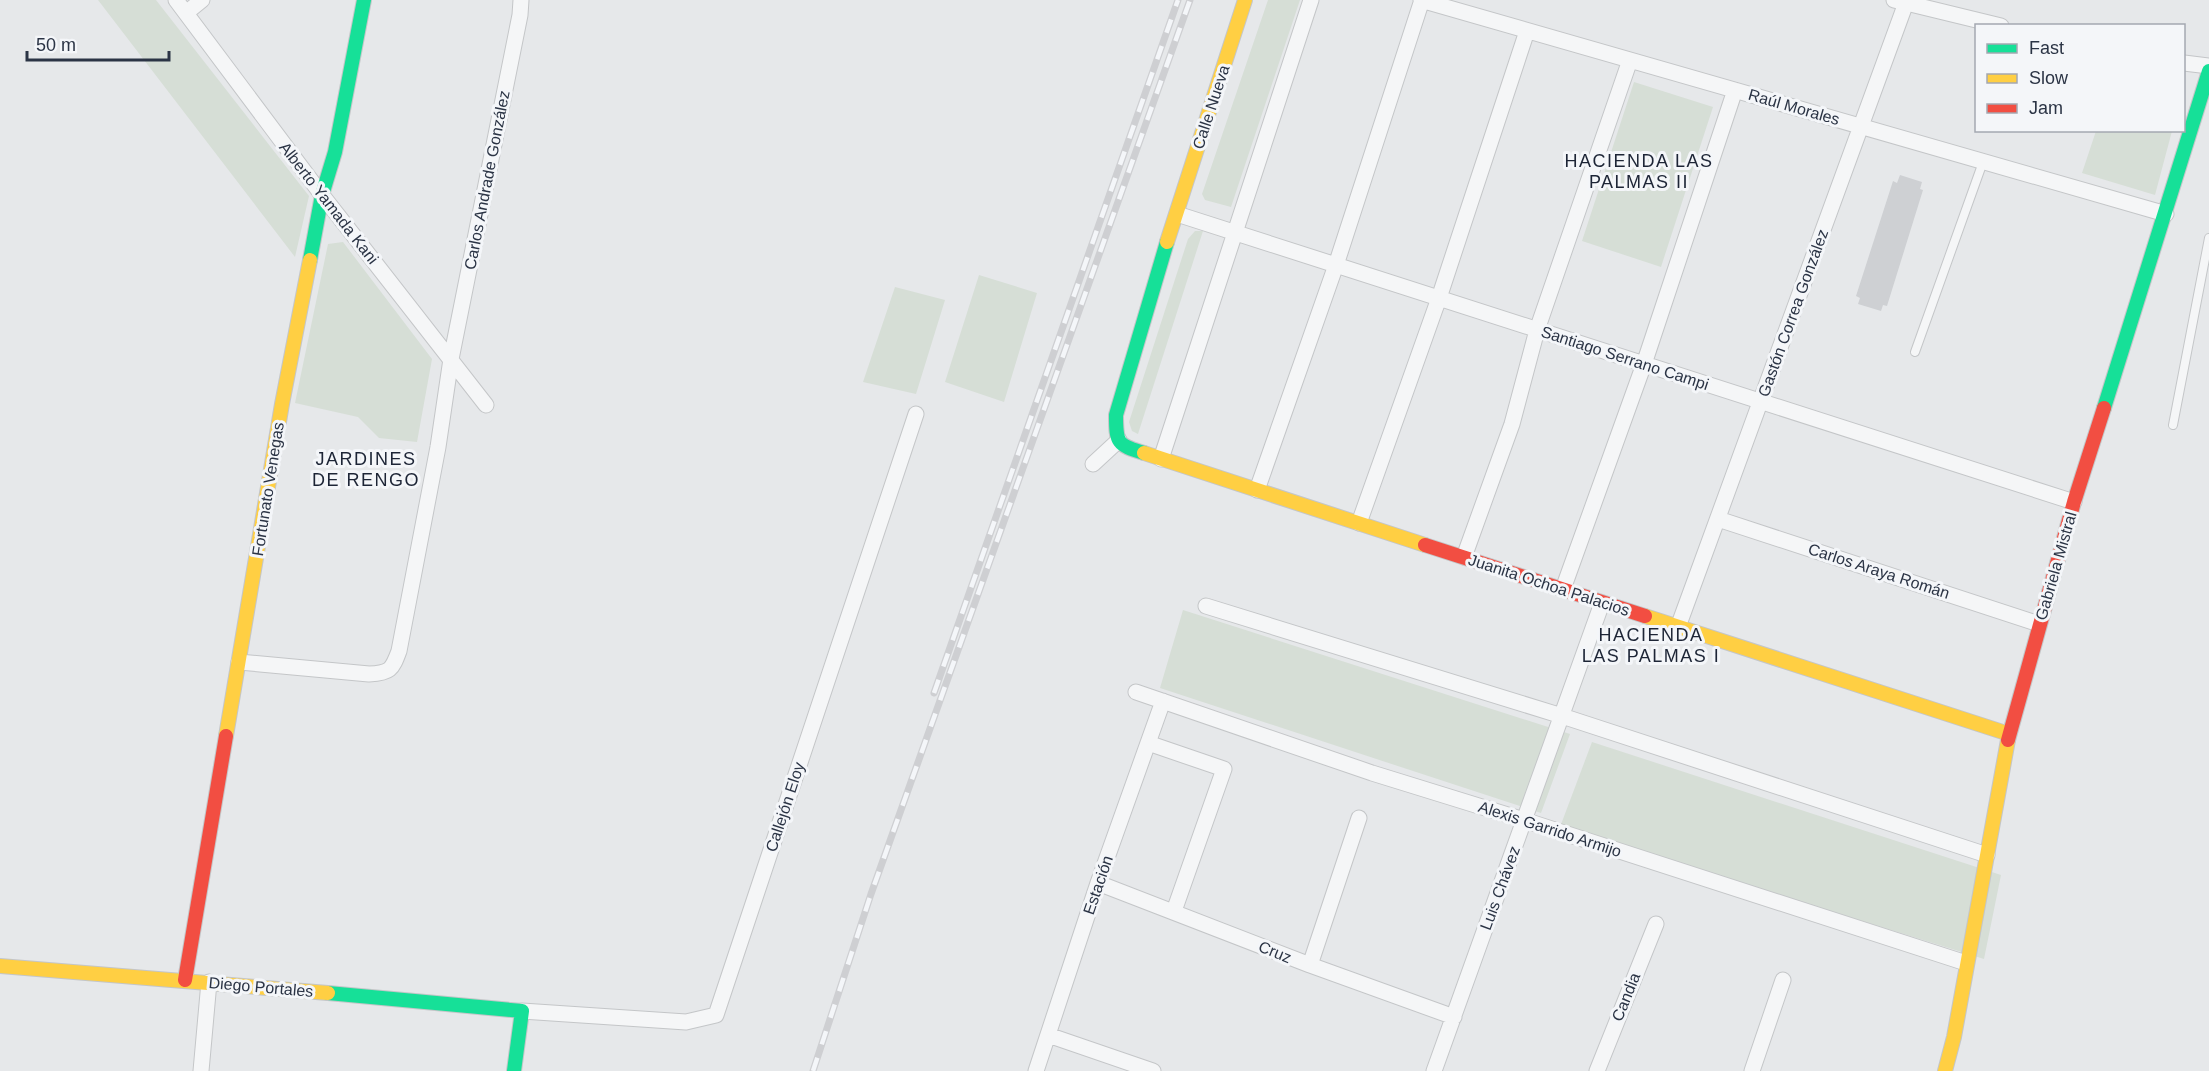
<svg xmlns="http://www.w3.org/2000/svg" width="2209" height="1071" font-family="Helvetica,sans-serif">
	<rect width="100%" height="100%" fill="#e6e8ea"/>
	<!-- green -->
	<path fill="#d6ded6" d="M98,0h58l153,196 -14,61z
		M1268,0h32l-69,207 -26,-7 -3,-6z
		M1634,82l79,25 -52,160 -79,-26z
		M2096,131h76l-17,64 -73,-22z
		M1195,231h8l-65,203 -6,-3 -3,-9 59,-183z
		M343,242l89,117 -15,83 -38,-4 -21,-21 -63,-14 33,-159z
		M979,275l58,18 -33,109 -59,-20z
		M895,287l50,13 -29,94 -53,-12z
		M1183,610l387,124 -29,79 -381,-125z
		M1592,742l409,133 -17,84 -424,-132z"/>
	<!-- building -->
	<path fill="#ced0d3" d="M1900,175l22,7 -2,7 3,1 -36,116 -4,-1 -2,6 -23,-7 2,-6 -4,-2 37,-115 4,2z"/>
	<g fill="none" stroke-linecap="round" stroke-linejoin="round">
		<!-- lane casing -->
		<g stroke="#c4c6c8" stroke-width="10">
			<path id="lane" d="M1915,352l68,-190
				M2173,425l36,-187"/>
		</g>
		<!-- street casing -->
		<g stroke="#c4c6c8" stroke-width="17">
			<path id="street" d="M176,0l146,195 164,210
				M1421,0l745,214
				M1894,0l107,26
				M186,13l16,-13
				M2184,63l25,3
				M1177,214l897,288
				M1161,459l150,-459
				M1093,464l26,-24
				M1257,490l79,-225 86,-265
				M1718,519l321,105
				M1359,523l80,-225 88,-267
				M1464,557l48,-133 25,-94 93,-270
				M1563,589l81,-225 91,-274
				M1206,606l356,110 425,139
				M1678,627l229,-627
				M239,662l130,12c21,-1 23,-4 30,-23l39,-204 13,-88 69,-344 1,-15
				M1136,692l236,81 152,47 442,143
				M1148,743l76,26 -50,142
				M1098,883l212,82 144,52
				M1310,965l49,-147
				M522,1011l164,11 30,-7 200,-601
				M1048,1035l105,36
				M201,1071l8,-89
				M1036,1071l62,-188 65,-182
				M1434,1071l168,-468
				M1597,1071l59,-147
				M1752,1071l31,-91"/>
		</g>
		<!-- fast casing -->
		<g stroke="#c4c6c8" stroke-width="16">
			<path id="fast" d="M310,260l12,-65 13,-43 29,-152
				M2104,408l105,-337
				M1144,453c-27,-8 -28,-10 -28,-38l51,-173
				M328,993l194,18 -8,60"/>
		</g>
		<!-- slow casing -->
		<g stroke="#c4c6c8" stroke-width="16">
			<path id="slow" d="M1167,242l78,-242
				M1144,453l281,92
				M1645,616l364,118
				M226,736l56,-332 28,-144
				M0,966l328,27
				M1945,1071l9,-34 54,-297"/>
		</g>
		<!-- jam casing -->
		<g stroke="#c4c6c8" stroke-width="16">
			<path id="jam" d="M1425,545l220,71
				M2008,740l66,-238 30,-94
				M185,980l41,-244"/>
		</g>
		<!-- lane -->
		<use href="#lane" stroke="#f5f6f7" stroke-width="8"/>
		<!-- street -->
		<use href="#street" stroke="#f5f6f7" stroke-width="15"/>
		<!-- fast -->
		<use href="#fast" stroke="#16e098" stroke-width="14"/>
		<!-- slow -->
		<use href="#slow" stroke="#ffcf43" stroke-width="14"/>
		<!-- jam -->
		<use href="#jam" stroke="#f24e42" stroke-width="14"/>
		<!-- rail casing -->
		<g stroke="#cecfd2" stroke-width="7">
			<path id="rail" d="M934,693l244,-693
				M813,1071l58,-177 319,-894"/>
		</g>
		<!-- rail -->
		<use href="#rail" stroke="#f4f6f9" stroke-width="4.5" stroke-dasharray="14" stroke-linecap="butt"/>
	</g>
	<g text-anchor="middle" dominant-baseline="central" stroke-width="6" stroke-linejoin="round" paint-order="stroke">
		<!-- street labels -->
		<g font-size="16" fill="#2b3445" stroke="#f4f6f9">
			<text transform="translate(1211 107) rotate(-72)">Calle Nueva</text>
			<text transform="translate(1794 107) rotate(16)">Raúl Morales</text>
			<text transform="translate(487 180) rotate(-79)">Carlos Andrade González</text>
			<text transform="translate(329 203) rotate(52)">Alberto Yamada Kani</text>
			<text transform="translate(1793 313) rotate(-70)">Gastón Correa González</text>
			<text transform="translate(1625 358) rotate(18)">Santiago Serrano Campi</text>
			<text transform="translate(268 489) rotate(-81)">Fortunato Venegas</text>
			<text transform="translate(2056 566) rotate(-74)">Gabriela Mistral</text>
			<text transform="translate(1879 571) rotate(18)">Carlos Araya Román</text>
			<text transform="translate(1549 585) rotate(18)">Juanita Ochoa Palacios</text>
			<text transform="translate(785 807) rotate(-72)">Callejón Eloy</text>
			<text transform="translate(1550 829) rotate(18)">Alexis Garrido Armijo</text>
			<text transform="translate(1098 885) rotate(-71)">Estación</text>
			<text transform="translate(1500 888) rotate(-70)">Luis Chávez</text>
			<text transform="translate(1275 952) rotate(22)">Cruz</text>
			<text transform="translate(261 987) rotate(5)">Diego Portales</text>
			<text transform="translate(1626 997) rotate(-68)">Candia</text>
		</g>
		<!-- neighbourhood labels -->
		<g font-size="18" letter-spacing="1.5" fill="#1d2536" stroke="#f4f6f9">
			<text x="1639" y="161">HACIENDA LAS<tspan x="1639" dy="21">PALMAS II</tspan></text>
			<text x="366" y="459">JARDINES<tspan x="366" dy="21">DE RENGO</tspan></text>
			<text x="1651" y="635">HACIENDA<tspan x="1651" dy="21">LAS PALMAS I</tspan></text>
		</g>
	</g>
	<!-- legend -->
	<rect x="1975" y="24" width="210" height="108" fill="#f4f6f9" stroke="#a4a8b1" stroke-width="1.5"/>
	<rect x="1987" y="44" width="30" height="9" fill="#16e098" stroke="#a4a8b1" stroke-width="1.5"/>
	<text x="2029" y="54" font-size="18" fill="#2b3445">Fast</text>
	<rect x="1987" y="74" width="30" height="9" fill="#ffcf43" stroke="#a4a8b1" stroke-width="1.5"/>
	<text x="2029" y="84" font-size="18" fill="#2b3445">Slow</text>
	<rect x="1987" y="104" width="30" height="9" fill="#f24e42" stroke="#a4a8b1" stroke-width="1.5"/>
	<text x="2029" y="114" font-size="18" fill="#2b3445">Jam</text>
	<!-- scale -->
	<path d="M27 51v9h142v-9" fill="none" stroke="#2b3445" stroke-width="3"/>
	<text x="36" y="51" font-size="18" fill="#2b3445" stroke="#f4f6f9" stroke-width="4.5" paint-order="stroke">50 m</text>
</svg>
